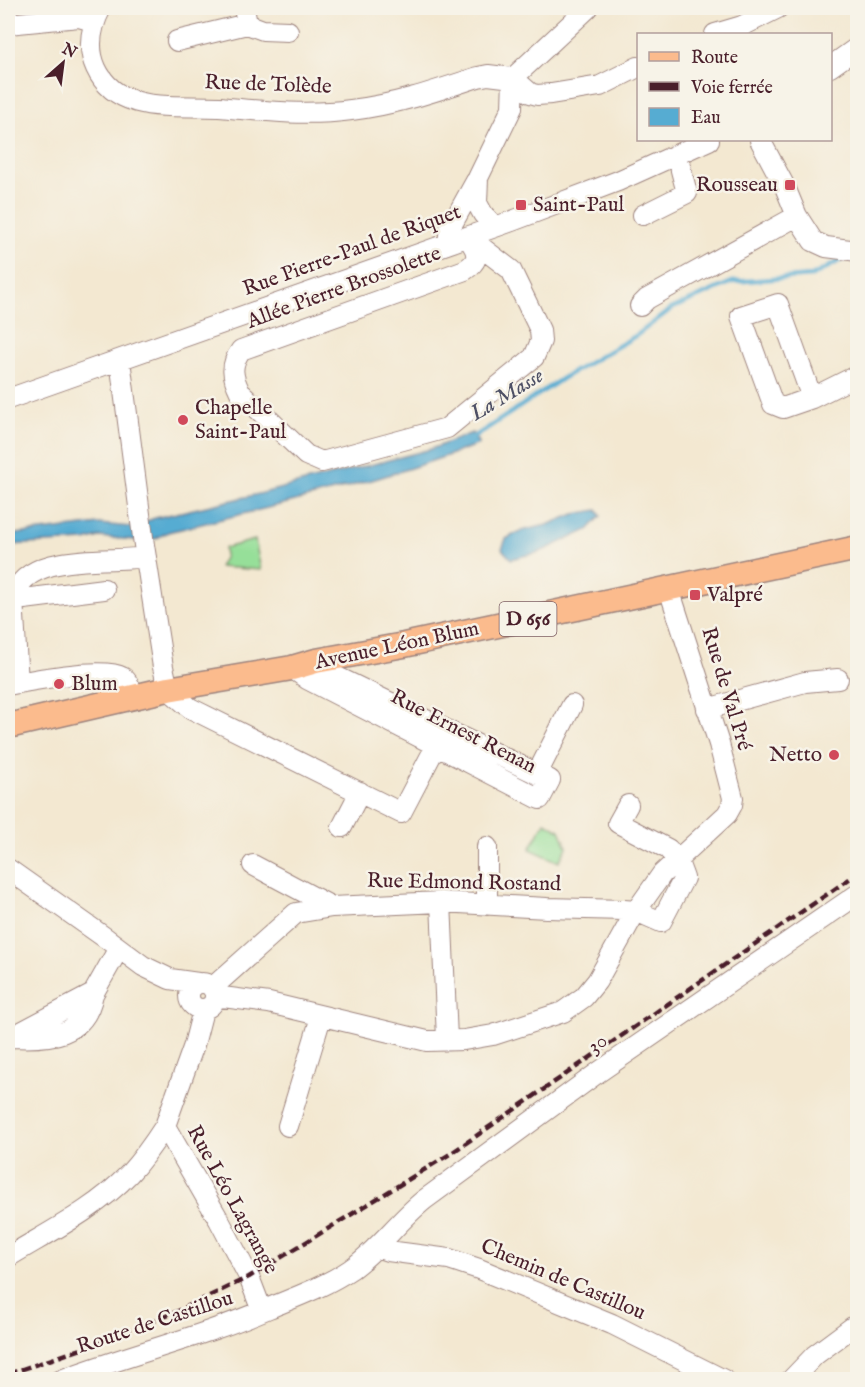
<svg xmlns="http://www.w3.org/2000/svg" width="865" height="1387" font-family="'IM FELL English',serif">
	<rect width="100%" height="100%" fill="#f7f3e8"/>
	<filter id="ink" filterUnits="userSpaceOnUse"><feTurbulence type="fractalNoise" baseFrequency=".0167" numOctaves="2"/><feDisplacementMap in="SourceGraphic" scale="12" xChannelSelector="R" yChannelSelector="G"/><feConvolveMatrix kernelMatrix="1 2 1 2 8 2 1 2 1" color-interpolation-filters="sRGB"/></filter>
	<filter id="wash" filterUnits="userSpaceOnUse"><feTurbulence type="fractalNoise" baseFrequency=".008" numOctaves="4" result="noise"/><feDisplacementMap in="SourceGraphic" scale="24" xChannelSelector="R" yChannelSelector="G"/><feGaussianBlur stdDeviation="1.35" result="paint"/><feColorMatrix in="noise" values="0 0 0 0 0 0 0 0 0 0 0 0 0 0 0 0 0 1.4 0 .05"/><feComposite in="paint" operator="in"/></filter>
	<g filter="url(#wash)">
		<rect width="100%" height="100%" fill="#f3e8d1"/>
		<!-- park -->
		<path fill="#96df99" stroke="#707f62" stroke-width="1.5" d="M255,540l6,30 -42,-3 6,-11 -1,-8z
			M545,822l15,8 7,17 -8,15 -29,-13z"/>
		<!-- water -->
		<path fill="#56acd2" stroke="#50667e" stroke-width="1.5" d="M472,433l7,11c-101,39 -207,63 -311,88l-13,7 -20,1 -36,-3 -14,4 -77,4v-10l91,-11 32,3 24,-9 108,-25 168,-44z
			M597,510l4,6 -13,14 -48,22 -29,7 -9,-10 4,-10 14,-8 27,-6 27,-11z"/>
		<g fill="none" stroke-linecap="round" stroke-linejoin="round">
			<!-- stream -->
			<path stroke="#56acd2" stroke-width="4.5" d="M471,439l92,-61 74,-43 34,-26 61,-27 80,-6 36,-20"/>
		</g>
	</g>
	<g filter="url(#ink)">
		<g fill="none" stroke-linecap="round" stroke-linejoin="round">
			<!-- minor casing -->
			<g stroke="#9e847e" stroke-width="22">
				<path id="minor" d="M101,8c-10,19 -14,40 -5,60 22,48 80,36 123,39 43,4 88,9 132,3 44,-5 85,-19 127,-33l10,-2 25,3 17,15 7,2 14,-1 49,-8 38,-19
					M8,24l71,-7 15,4
					M247,24l16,6 25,1
					M715,34l27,-8 36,-18
					M177,41l70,-17 -3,-16
					M830,67l28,-20
					M760,140l25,47 12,29 16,25 13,6 32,4
					M643,215l44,-22 -10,-38
					M494,226l-11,-12 -6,-11 1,-25 34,-70 1,-30 75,-70
					M448,243l2,-15 26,-47
					M472,244c8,12 4,19 -7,26l-224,80c-11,15 -9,26 -1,42l66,63 16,7 125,-34 87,-71 7,-16 -1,-11 -29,-60 -30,-23 -4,-8
					M640,306l7,-7 150,-83
					M120,360l24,185 19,122 5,22 22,19 211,105 35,-67
					M812,398l-34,-94 -37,12 32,88 10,4 29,-10 46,-23
					M8,399l504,-178 106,-40 91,-41
					M13,598l11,1 80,-10
					M292,668l15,11 233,120 10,-19 -217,-105 -17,-14
					M18,683c21,-4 87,-16 104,-6 6,3 9,13 13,19
					M8,685l10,-2 -5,-85c13,-48 95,-35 133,-41
					M707,709l98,-27 33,-3
					M537,774l35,-69
					M342,827l18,-35
					M487,847v58
					M253,865l79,42
					M8,869l99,70 36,27 27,13 28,4
					M441,902l6,137
					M189 996a13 13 0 1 1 26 0a13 13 0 1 1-26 0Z
					M212,988l84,-75 36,-6 109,-5 106,6 77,2 12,1 25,11 23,-44 -7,-19 -9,-10 -50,-26 10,-18
					M215,996l54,7 158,38 37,-1 29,-5 70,-23 21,-15 13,-16 39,-70 26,-37 65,-60 5,-9 1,-7 -14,-54 -50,-155
					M203,1010l-9,35 -29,81 54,94 30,57 13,34
					M12,1037c37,2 73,0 81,-43
					M8,1039l85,-45 26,-46
					M288,1126l33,-109
					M376,1247l12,4 61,8 30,10 133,55 112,56
					M8,1257c41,-25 88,-48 121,-83 14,-15 25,-31 36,-48
					M61,1380c69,-26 141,-43 208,-72 27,-11 57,-22 82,-39 28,-20 47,-48 73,-69l172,-126 262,-180
					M791,1380l24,-25 43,-32"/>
			</g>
			<!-- major casing -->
			<g stroke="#9e847e" stroke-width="27">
				<path id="major" d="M8,726l160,-37 124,-21 24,-7 88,-16 454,-97"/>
			</g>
			<!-- minor -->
			<use href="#minor" stroke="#fff" stroke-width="20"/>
			<!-- major -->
			<use href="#major" stroke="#fbbb8d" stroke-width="24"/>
			<!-- rail -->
			<path stroke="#4a1f2b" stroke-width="4.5" stroke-dasharray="9 4.5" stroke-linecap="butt" d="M8,1374l94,-32 74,-30 73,-35 201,-123 408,-281"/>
		</g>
	</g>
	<!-- markers -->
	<g fill="#d1495b" stroke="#f7f3e8" stroke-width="2">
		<rect x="784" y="179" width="12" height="12" rx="3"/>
		<rect x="515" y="199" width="12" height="12" rx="3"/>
		<circle cx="183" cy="420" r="6"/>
		<rect x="689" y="589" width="12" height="12" rx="3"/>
		<circle cx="59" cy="684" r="6"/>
		<circle cx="834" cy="755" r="6"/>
	</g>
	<g text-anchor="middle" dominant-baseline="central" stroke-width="5" stroke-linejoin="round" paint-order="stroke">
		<!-- shield labels -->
		<rect fill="#f7f3e8" stroke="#7e5f64" stroke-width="1.5" x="499.5" y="602" width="57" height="34" rx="4.5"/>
		<g font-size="20" font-weight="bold" fill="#4a1f2b">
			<text x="528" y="619">D 656</text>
		</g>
		<!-- street labels -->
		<g font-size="21" fill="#4a1f2b" stroke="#f7f3e8">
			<text transform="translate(268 85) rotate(2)">Rue de Tolède</text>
			<text transform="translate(352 251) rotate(-20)">Rue Pierre-Paul de Riquet</text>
			<text transform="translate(344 288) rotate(-20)">Allée Pierre Brossolette</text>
			<text transform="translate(397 646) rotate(-12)">Avenue Léon Blum</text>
			<text transform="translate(726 689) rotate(73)">Rue de Val Pré</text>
			<text transform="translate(463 732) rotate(27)">Rue Ernest Renan</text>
			<text transform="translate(464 883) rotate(1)">Rue Edmond Rostand</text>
			<text transform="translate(598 1044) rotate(-34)">30</text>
			<text transform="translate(232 1200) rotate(61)">Rue Léo Lagrange</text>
			<text transform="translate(563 1280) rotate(23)">Chemin de Castillou</text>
			<text transform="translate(155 1323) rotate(-18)">Route de Castillou</text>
		</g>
		<!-- poi labels -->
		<g font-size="21" fill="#4a1f2b" stroke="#f7f3e8" text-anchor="start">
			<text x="778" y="185" text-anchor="end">Rousseau</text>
			<text x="533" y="205">Saint-Paul</text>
			<text x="195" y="408">Chapelle<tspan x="195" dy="24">Saint-Paul</tspan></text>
			<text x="707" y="595">Valpré</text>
			<text x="71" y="684">Blum</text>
			<text x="822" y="755" text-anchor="end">Netto</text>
		</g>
		<!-- water labels -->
		<g font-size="22" font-style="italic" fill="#4e5065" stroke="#f7f3e8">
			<text transform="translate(507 395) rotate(-31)">La Masse</text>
		</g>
	</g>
	<!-- margin -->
	<rect width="865" height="1387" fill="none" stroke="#f7f3e8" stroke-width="30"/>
	<!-- legend -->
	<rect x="637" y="33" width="195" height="108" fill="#f7f3e8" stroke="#b29e9c" stroke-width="1.5"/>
	<rect x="649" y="52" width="30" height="9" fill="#fbbb8d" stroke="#b29e9c" stroke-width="1.5"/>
	<text x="691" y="63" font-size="18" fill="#4a1f2b">Route</text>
	<rect x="649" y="82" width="30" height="9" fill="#4a1f2b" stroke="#b29e9c" stroke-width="1.5"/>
	<text x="691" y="93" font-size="18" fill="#4a1f2b">Voie ferrée</text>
	<rect x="649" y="108" width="30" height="18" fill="#56acd2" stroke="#b29e9c" stroke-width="1.5"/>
	<text x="691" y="123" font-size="18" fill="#4a1f2b">Eau</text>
	<!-- north arrow -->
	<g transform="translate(63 63) rotate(28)" stroke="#f7f3e8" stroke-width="4.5" paint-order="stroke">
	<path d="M0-4.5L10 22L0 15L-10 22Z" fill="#4a1f2b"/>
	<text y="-9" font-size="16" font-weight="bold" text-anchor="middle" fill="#4a1f2b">N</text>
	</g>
</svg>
